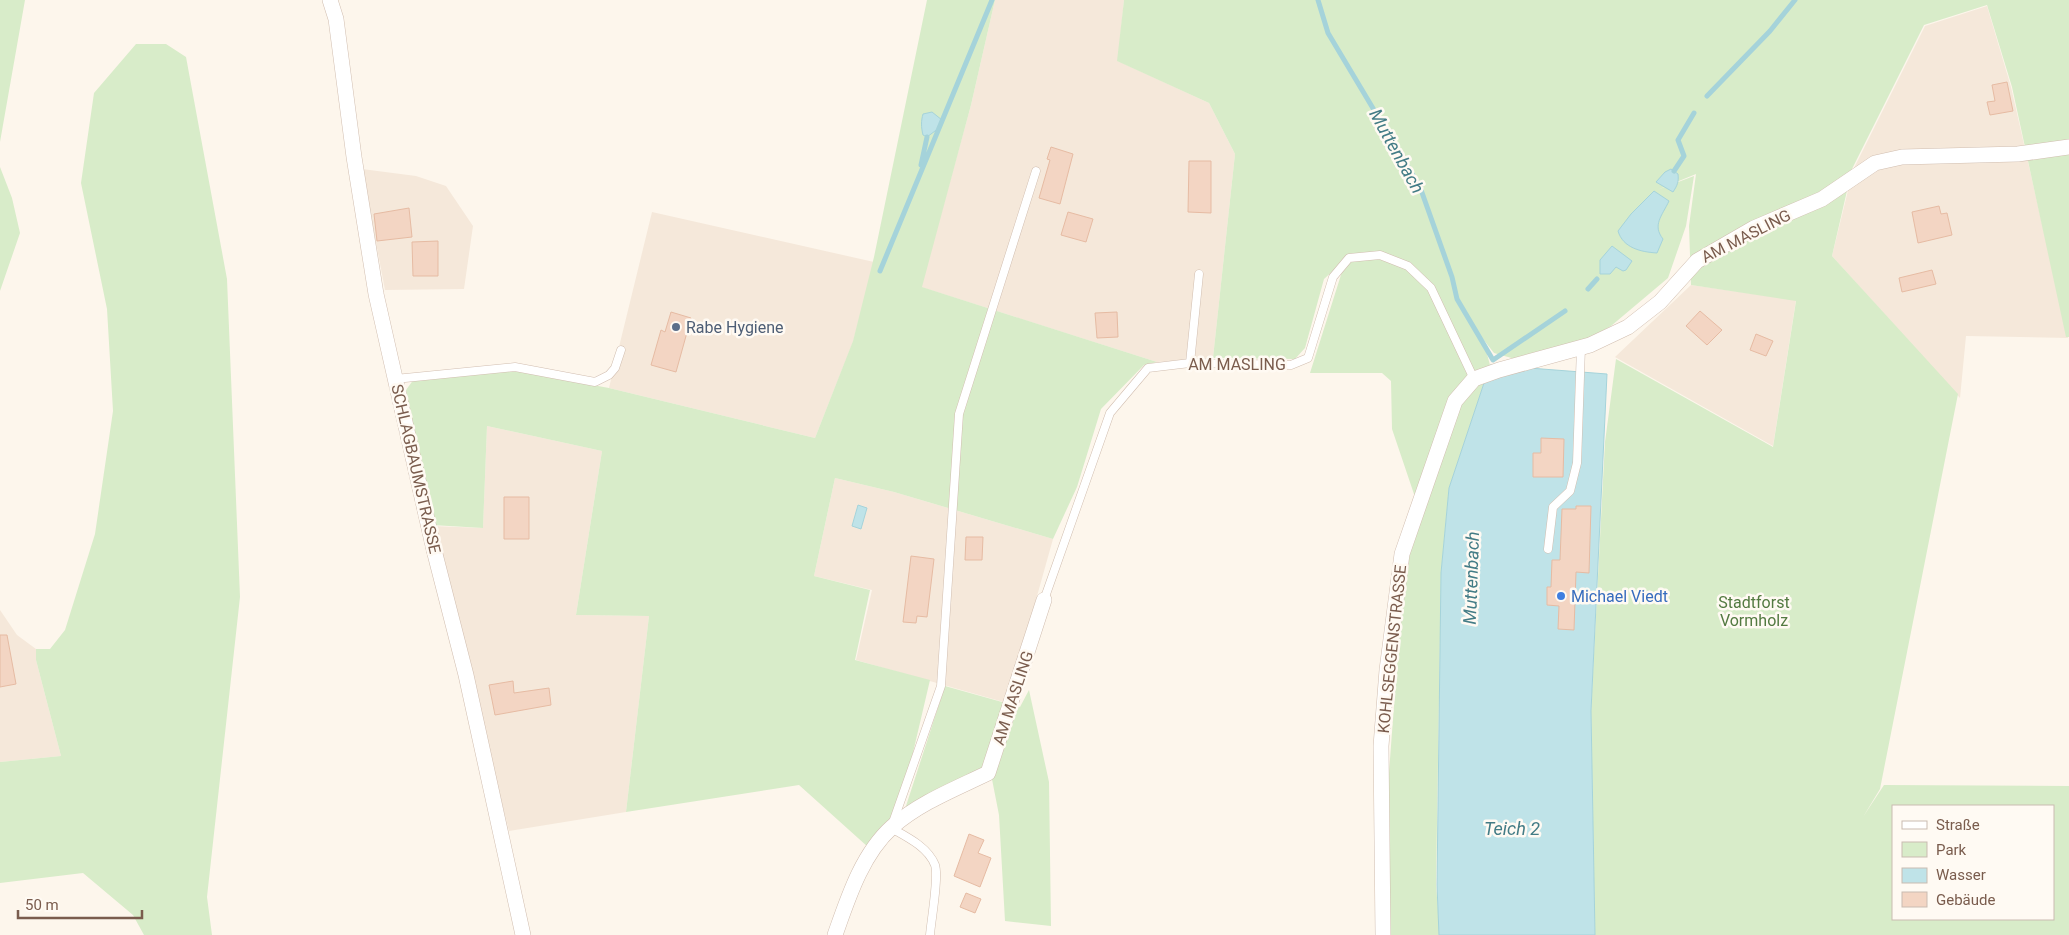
<svg xmlns="http://www.w3.org/2000/svg" width="2069" height="935" font-family="Roboto,sans-serif">
	<rect width="100%" height="100%" fill="#fdf6ec"/>
	<!-- residential -->
	<path fill="#f5e8da" d="M995,0h129l-6,61 91,42 26,51 -22,204 -56,4 -236,-75 50,-182z
		M1987,6l24,81 57,251 -102,-2 -6,62 -128,-142 21,-86 72,-144z
		M362,169l54,7 30,10 27,40 -9,63 -79,1z
		M652,212l222,50 -21,80 -38,96 -206,-50z
		M1691,285l105,15 -23,146 -158,-89z
		M487,426l115,25 -26,164 73,1 -23,196 -117,19 -77,-305 51,2z
		M835,478l59,14 159,47 -46,164 -151,-43 16,-70 -58,-14z
		M0,610l17,25 19,14v11l25,96 -61,6z"/>
	<!-- green -->
	<path fill="#d8ecc9" fill-rule="evenodd" d="M0,0h25l-25,142z
		M927,0h68l-24,105 -49,182 235,75 -13,3 -43,44 -24,78 -24,52 -159,-47 -59,-14 -21,98 56,14 -15,70 75,20 -22,94 -15,41 -25,32 -69,-62 -173,27 23,-196 -73,-1 26,-164 -115,-25 -4,102 -51,-3 -26,-135 8,-11 48,-5 54,-3 93,17 206,50 38,-97 21,-84z
		M1124,0h945v337h-3l-54,-250 -25,-82 -63,20 -72,144 -20,87 126,138 -78,395 -17,28 21,-32 185,1v149h-474l-4,-224 14,-269 11,-83 157,88 23,-146 -105,-16 -2,-59 7,-52 -39,16 37,-14 -8,50 -18,52 -57,48 -23,13 -66,22 -28,-8 -11,-14 7,26 -41,123 -8,85 -5,312 4,50h-51l-2,-136 12,-160 17,-139 -24,-71 -1,-48 -9,-8h-72l36,-114 -22,20 -19,69 -10,11 -82,-1 22,-204 -26,-51 -92,-42zM1893,806h160v113h-160z
		M136,44h30l20,13 41,222 13,318 -33,300 5,38h-68l-11,-20 -50,-42 -83,10v-121l61,-6 -25,-96v-11h14l15,-19 30,-96 18,-123 -6,-102 -26,-126 13,-90z
		M0,167l12,31 8,35 -20,58z
		M945,686l75,21 9,-17 20,92 2,144 -46,-5 -6,-106 -9,-46 -85,40z"/>
	<!-- water -->
	<path fill="#bfe3e8" stroke="#a5d3da" d="M932,112l10,8 -3,8 -12,9 -4,-2c-2,-8 -2,-14 0,-21z
		M1671,169l7,5c1,8 -1,12 -5,18l-17,-10 9,-10z
		M1654,191l15,10c-7,15 -17,24 -6,38l-6,14c-16,-1 -34,-5 -39,-22l13,-17z
		M1612,246l20,15 -6,9 -3,1 -7,-4 -6,7h-10v-14z
		M1490,365l117,9 -16,337 4,224h-156l-2,-50 4,-312 8,-85z
		M858,505l9,3 -6,21 -9,-3z"/>
	<g fill="none" stroke-linecap="round" stroke-linejoin="round">
		<!-- stream -->
		<path stroke="#a5d3da" stroke-width="5" d="M1318,0l10,33 92,154 32,90 5,22 36,61 72,-49
			M1707,96l63,-65 25,-31
			M921,165l6,-28
			M1674,171l10,-15 -6,-16 16,-27
			M880,271l112,-271
			M1588,289l9,-10"/>
	</g>
	<!-- building -->
	<path fill="#f3d5c3" stroke="#e6bba3" d="M2007,82l6,29 -23,4 -3,-13 8,-1 -3,-16z
		M1051,147l22,7 -13,50 -21,-6 11,-38 -3,-1z
		M1189,161h22v52l-23,-1z
		M1939,206l2,8 6,-1 5,22 -34,8 -6,-31z
		M409,208l3,29 -35,4 -3,-27z
		M1068,212l25,7 -7,23 -25,-7z
		M438,241v35h-25l-1,-34z
		M1932,270l4,14 -34,8 -3,-14z
		M1700,311l22,19 -15,15 -21,-19z
		M671,312l20,6 -15,54 -25,-7 10,-35 4,2z
		M1117,312l1,25 -21,1 -2,-25z
		M1756,334l17,7 -7,15 -16,-6z
		M1541,438l23,1 -1,38h-30v-24h8z
		M504,497h25v42h-25z
		M1576,506h15l-2,67 -13,-1 -2,58 -16,-1 1,-23 -12,-1v-18h4l1,-27h8l2,-51h14z
		M966,537h17l-1,23h-17z
		M911,556l23,3 -7,58 -10,-1 -1,7 -13,-1z
		M0,635h7l9,49 -16,3z
		M513,681l1,12 35,-5 2,17 -56,10 -6,-30z
		M969,834l15,6 -6,13 13,5 -11,29 -26,-11z
		M966,893l15,6 -6,14 -15,-6z"/>
	<g fill="none" stroke-linecap="round" stroke-linejoin="round">
		<!-- lane casing -->
		<g stroke="#d1beb0" stroke-width="9">
			<path id="lane" d="M1190,363l9,-89
				M395,379l120,-12 80,15 14,-7 6,-7 6,-18
				M1548,549l5,-42 17,-16 7,-28 4,-116
				M1044,600l66,-187 38,-45 42,-5 101,2 17,-7 25,-81 16,-19 31,-3 28,11 23,22 43,91
				M930,935c1,-14 9,-58 5,-70 -7,-18 -28,-28 -44,-37l50,-142 18,-272 77,-243"/>
		</g>
		<!-- street casing -->
		<g stroke="#d1beb0" stroke-width="16">
			<path id="street" d="M330,0l6,19 18,138 22,137 58,256 32,125 57,260
				M835,935c13,-37 27,-81 57,-108 27,-24 63,-38 96,-54l56,-173
				M1383,935l-2,-189 6,-76 15,-116 53,-153 19,-22 25,-9 91,-25 38,-18 32,-25 37,-41 57,-33 68,-29 53,-36 27,-6 116,-3 51,-7"/>
		</g>
		<!-- lane -->
		<use href="#lane" stroke="#fff" stroke-width="8"/>
		<!-- street -->
		<use href="#street" stroke="#fff" stroke-width="15"/>
	</g>
	<!-- markers -->
	<circle fill="#5c6f8a" stroke="#fffaf3" stroke-width="2" cx="676" cy="327" r="5"/>
	<circle fill="#3f7fe0" stroke="#fffaf3" stroke-width="2" cx="1561" cy="596" r="5"/>
	<g text-anchor="middle" dominant-baseline="central" stroke-width="5" stroke-linejoin="round" paint-order="stroke">
		<!-- street labels -->
		<g font-size="16" fill="#7a5c4d" stroke="#fffaf3">
			<text transform="translate(1746 236) rotate(-27)">AM MASLING</text>
			<text x="1237" y="364">AM MASLING</text>
			<text transform="translate(416 469) rotate(77)">SCHLAGBAUMSTRASSE</text>
			<text transform="translate(1392 649) rotate(-84)">KOHLSEGGENSTRASSE</text>
			<text transform="translate(1013 698) rotate(-72)">AM MASLING</text>
		</g>
		<!-- service labels -->
		<g font-size="16" fill="#4e5e75" stroke="#fffaf3" text-anchor="start">
			<text x="686" y="327">Rabe Hygiene</text>
		</g>
		<!-- shop labels -->
		<g font-size="16" fill="#366cbe" stroke="#fffaf3" text-anchor="start">
			<text x="1571" y="596">Michael Viedt</text>
		</g>
		<!-- park labels -->
		<g font-size="16" fill="#537a41" stroke="#fffaf3">
			<text x="1754" y="602">Stadtforst<tspan x="1754" dy="18">Vormholz</tspan></text>
		</g>
		<!-- water labels -->
		<g font-size="18" font-style="italic" fill="#437c86" stroke="#fffaf3">
			<text transform="translate(1397 151) rotate(61)">Muttenbach</text>
			<text transform="translate(1471 578) rotate(-88)">Muttenbach</text>
			<text x="1512" y="828">Teich 2</text>
		</g>
	</g>
	<!-- legend -->
	<rect x="1892" y="805" width="162" height="115" fill="#fffaf3" stroke="#cabbb1"/>
	<rect x="1902" y="821" width="25" height="8" fill="#ffffff" stroke="#cabbb1"/>
	<text x="1936" y="830" font-size="15" fill="#7a5c4d">Straße</text>
	<rect x="1902" y="842" width="25" height="15" fill="#d8ecc9" stroke="#cabbb1"/>
	<text x="1936" y="855" font-size="15" fill="#7a5c4d">Park</text>
	<rect x="1902" y="868" width="25" height="15" fill="#bfe3e8" stroke="#cabbb1"/>
	<text x="1936" y="880" font-size="15" fill="#7a5c4d">Wasser</text>
	<rect x="1902" y="892" width="25" height="15" fill="#f3d5c3" stroke="#cabbb1"/>
	<text x="1936" y="905" font-size="15" fill="#7a5c4d">Gebäude</text>
	<!-- scale -->
	<path d="M18 910v8h124v-8" fill="none" stroke="#7a5c4d" stroke-width="2.5"/>
	<text x="25" y="910" font-size="15" fill="#7a5c4d" stroke="#fffaf3" stroke-width="4" paint-order="stroke">50 m</text>
</svg>
